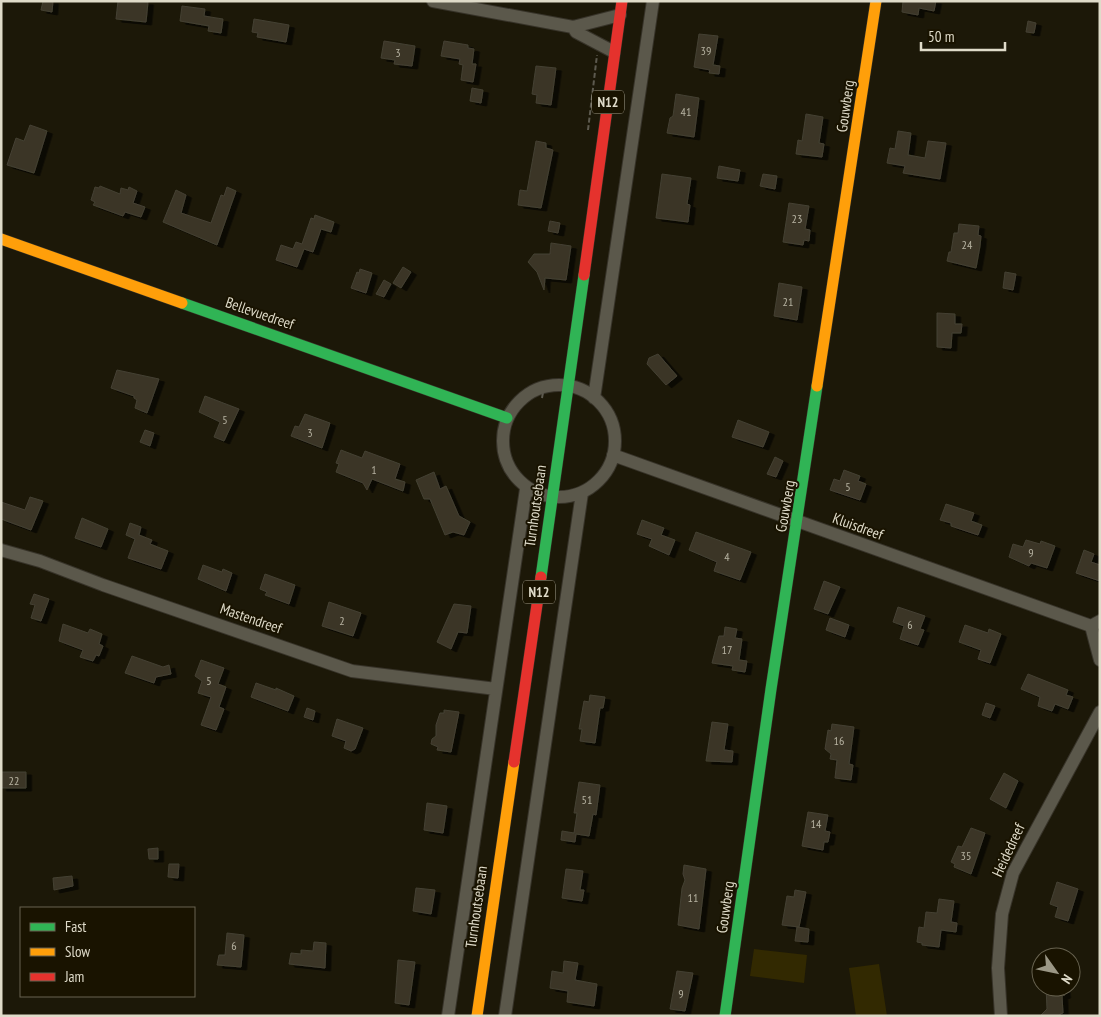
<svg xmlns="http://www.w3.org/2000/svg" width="1101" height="1017" font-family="'PT Sans Narrow',sans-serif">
	<defs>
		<filter id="shadow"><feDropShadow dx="5.5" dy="3" stdDeviation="0" flood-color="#0009"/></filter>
	</defs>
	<rect width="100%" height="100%" fill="#1c1808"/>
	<!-- green -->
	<path fill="#322901" d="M754,949l53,6 -3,28 -54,-7z
		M879,964l8,52h-31l-7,-48z"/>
	<!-- building -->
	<path fill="#3a3628" stroke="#444032" filter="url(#shadow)" d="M43,1h10l-1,11 -11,-2z
		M118,1l30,1 -2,20 -30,-3z
		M903,1h33l-2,10 -15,-3 -1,7 -16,-3z
		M182,6l23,3 -1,7 19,3 -2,14 -13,-2 1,-5 -29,-5z
		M254,19l35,6 -3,17 -29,-5 1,-4 -6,-1z
		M1028,21l8,2 -2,10 -8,-1z
		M699,34l19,2 -5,29 7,1 -1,8 -10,-1 1,-3 -16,-3z
		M384,41l31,5 -3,20 -18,-2 1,-4 -14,-2z
		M444,41l24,4v3l6,1 -2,15h4l-3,18 -12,-2 2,-15 -4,-1 1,-5 -19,-3z
		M536,66l20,2 -5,37 -15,-2 1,-8 -5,-1z
		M472,88l11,2 -2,13 -11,-2z
		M676,94l23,4 -5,39 -27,-4 3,-15 3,-2z
		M806,114l17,3 -4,26 5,1 -2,13 -26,-3 2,-14 4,1z
		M30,125l17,6 -13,42 -27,-8 9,-27 8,3z
		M898,131l13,2 -3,22 17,3 3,-17 18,2 -6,36 -37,-6 2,-7 -18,-3 3,-15 5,1z
		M536,141l10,2v5l7,2 -12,58 -23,-3 2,-15 7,1z
		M719,166l21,4 -2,11 -21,-3z
		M662,174l29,4 -4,26 3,1 -2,17 -32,-4z
		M763,174l14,2 -2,13 -15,-3z
		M100,186l20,8 1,-6 7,2 1,-3 8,4 -4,12 12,4 -4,10 -16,-5 -2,4 -30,-11 2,-3 -4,-2 4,-13 4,1z
		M227,187l9,4 -19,54 -54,-23 13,-32 10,5 -5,18 30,10 10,-28 3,1z
		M789,203l20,3 -4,23 5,1 -1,11 -5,-1 -1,5 -20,-3z
		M315,215l19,7 -3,10 -10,-3 -8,23 -9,-3 -7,18 -21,-7 5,-15 12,4 3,-7 6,2 9,-26 3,1z
		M550,221l10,2 -2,10 -10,-2z
		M959,224l20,2 -1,9 3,1 -1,10 -4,22 -29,-7 2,-9h2l3,-19h4z
		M551,243l20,3 -5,34 -21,-2 -1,12 -7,-18 -9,-10 6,-8h16z
		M403,267l8,5 -10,16 -8,-5z
		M360,269l12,4 -6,20 -15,-5 6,-16 2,1z
		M1005,272l11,2 -3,16 -10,-2z
		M384,280l7,4 -7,13 -8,-3z
		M779,283l23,4 -5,33 -23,-4z
		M937,313l18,1v10h7l-1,9h-9l-1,15 -14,-1z
		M658,354l19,22 -11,9 -19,-21 2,-6z
		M117,370l42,9 -12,34 -12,-5 2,-8 -3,-2v-2l-23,-8z
		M205,396l34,13 -15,32 -10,-4 6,-15 -21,-10z
		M305,414l25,9 -8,25 -31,-12 4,-10 4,1z
		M738,420l31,12 -6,15 -31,-10z
		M145,430l9,3 -4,13 -10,-4z
		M341,450l21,8 3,-7 35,13 -5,15 10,3 -2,9 -31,-12 -5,11 -4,-7 -27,-11 3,-8 -3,-1z
		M775,457l8,4 -7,16 -9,-3z
		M844,470l16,6 -2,5 8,3 -6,16 -30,-10 4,-11 6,2z
		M434,472l6,17 6,-3 13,30 11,6 -6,13 -11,-3 -8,3 -15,-36h-6l-8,-19z
		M30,497l13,4 -12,29 -30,-11v-17l24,8z
		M946,504l28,9 -3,8 11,4 -4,10 -27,-9v-3l-11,-3z
		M82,518l26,11 -7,18 -26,-9z
		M642,520l22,8 -3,7 14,5 -6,15 -20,-9 3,-7 -15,-5z
		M130,523l11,4 -2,8 13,5 -2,4 18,7 -7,18 -33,-11 7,-19 -9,-4z
		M696,532l55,20 -11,28 -26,-9 3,-9 -28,-12z
		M1026,540l14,4 1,-3 14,5 -8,22 -16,-5 -2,3 -20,-9 4,-13 10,3z
		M1084,550l10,4 -3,8 9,3v16l-24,-8z
		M203,565l19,7 1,-3 9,4 -6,18 -28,-12z
		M265,574l30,11 -6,19 -24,-9 2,-3 -7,-3z
		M824,581l16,6 -12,27 -14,-5z
		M34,594l15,5 -8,22 -10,-3 4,-13 -5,-1z
		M329,602l32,11 -8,23 -31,-10z
		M454,604l17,2 -4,27 -9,-1 -7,17 -14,-7z
		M898,607l27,9 -5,13 4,1 -6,15 -18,-6 4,-13 -11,-4z
		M830,618l19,7 -4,12 -19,-7z
		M63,624l25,9 2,-4 12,5 -3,10 4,2 -4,10 -3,-1 -3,6 -13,-4 3,-7 -24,-9z
		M965,625l23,8 1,-4 12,5 -11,29 -12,-4 3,-9 -22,-8z
		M725,627l12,2 -2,9 7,1 -3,21 8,1 -2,11 -13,-2 1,-4 -21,-3 7,-27h5z
		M132,656l31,11 6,-2 2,9 -15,3 -2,6 -29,-10z
		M201,660l23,8 -6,16 8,3 -7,20 5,2 -8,21 -15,-5 10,-28 -13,-4 4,-12 -7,-5z
		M1028,674l40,16 -2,5 7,2 -5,12 -13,-5 -3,7 -14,-5 2,-9 -19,-8z
		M256,683l20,7v-2l18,8 -6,15 -37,-14z
		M590,695l15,2 -2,11h-3l-5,35 -15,-2 2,-12h-3l5,-28 5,1z
		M986,703l9,3 -5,12 -8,-3z
		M307,708l8,3 -2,9 -9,-3z
		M444,710l15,2 -8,40 -14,-2 1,-3 -7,-3 1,-5 4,-3v-11l4,-12h4z
		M337,719l26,9 -8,21 -4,2 -7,-3 2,-7 -14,-5z
		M712,722l16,2 -4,26 9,1 -1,11 -26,-1z
		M832,724l22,3 -5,37 4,1 -2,15 -16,-2 2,-18 -7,-1 1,-5 -6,-5 3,-19 3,1z
		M1,772h25v16h-25z
		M1004,773l14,8 -12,27 -16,-9z
		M579,782l21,3 -4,30 -3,-1 -4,22 -13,-2 -1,8 -14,-2 1,-9 12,2 3,-20h-3z
		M427,803l20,3 -4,27 -19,-3z
		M808,812l20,3 -3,16 5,1 -2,10h-4l-1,8 -21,-4z
		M971,828l14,5 -14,41 -17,-7 1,-3 -4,-2 7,-16 4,1z
		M158,848v11h-9l-1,-10z
		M169,864h10l-1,14 -10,-1z
		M684,865l22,4 -7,60 -21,-4 4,-37 3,-8 -2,-6z
		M566,869l17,2 -3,19h4l-2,11 -20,-3z
		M72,876l1,10 -19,4 -1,-12z
		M1057,882l21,7 -10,32 -13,-4 3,-10 -8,-3z
		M416,888l19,2 -4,24 -18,-3z
		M795,890l11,2 -7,35 -17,-2 5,-29 7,1z
		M939,899l15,2 -3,21 6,1 -1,9 -15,-2 -2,17 -17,-2v-2l-5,-1 2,-15 5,1 2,-16 11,1z
		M797,927l12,2 -1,13 -13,-1z
		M227,933l17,2 -3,32 -24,-2 2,-10h6z
		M314,942l12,1 -1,25 -36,-4 2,-11 10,1v-4l12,1z
		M398,960l17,2 -6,43 -14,-2z
		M564,961l14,2 -3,17 22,4 -3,22 -27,-4 1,-11 -18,-3 2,-17 11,2z
		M677,971l16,2 -8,38 -15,-2z
		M1046,987h18l1,8 -3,1 1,17 -3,1v2h-20l7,-7z"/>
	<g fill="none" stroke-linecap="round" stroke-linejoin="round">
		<!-- street casing -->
		<g stroke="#373329" stroke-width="14">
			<path id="street" d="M433,1l140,26 47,-12
				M573,27l3,5 38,20
				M503 441a56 56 0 1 1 112 0a56 56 0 1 1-112 0Z
				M594,398l59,-397
				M613,455l478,171
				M1,550l39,11 63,24 249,86 144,18
				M1100,621l-9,5 9,34
				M448,1016l78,-527
				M505,1016l77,-523
				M1001,1016l-3,-48 4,-54 11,-41 87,-161"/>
		</g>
		<!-- fast casing -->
		<g stroke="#373329" stroke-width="12">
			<path id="fast" d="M182,303l325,115
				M541,577l43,-302
				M725,1016l46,-327 46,-303"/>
		</g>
		<!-- slow casing -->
		<g stroke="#373329" stroke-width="12">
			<path id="slow" d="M1,239l181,64
				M817,386l59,-385
				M477,1016l37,-254"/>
		</g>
		<!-- jam casing -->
		<g stroke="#373329" stroke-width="12">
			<path id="jam" d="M584,275l38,-274
				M514,762l27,-185"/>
		</g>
		<!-- path -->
		<path stroke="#5d5a4f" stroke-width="2" stroke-dasharray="5 2.5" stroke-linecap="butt" d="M588,130l9,-75
			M542,398l2,-11"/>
		<!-- street -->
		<use href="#street" stroke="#5b584b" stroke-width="12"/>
		<!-- fast -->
		<use href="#fast" stroke="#30b455" stroke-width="11"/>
		<!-- slow -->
		<use href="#slow" stroke="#ff9f0a" stroke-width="11"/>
		<!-- jam -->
		<use href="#jam" stroke="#e5322d" stroke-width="11"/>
	</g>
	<g text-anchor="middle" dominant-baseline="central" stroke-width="4" stroke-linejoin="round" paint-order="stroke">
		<!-- number labels -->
		<g font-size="12" fill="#b6b2a1">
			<text x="706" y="50">39</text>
			<text x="398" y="52">3</text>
			<text x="686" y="111">41</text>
			<text x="797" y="218">23</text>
			<text x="967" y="244">24</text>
			<text x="788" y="301">21</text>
			<text x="225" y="419">5</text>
			<text x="310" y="432">3</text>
			<text x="374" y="469">1</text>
			<text x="848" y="486">5</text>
			<text x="1031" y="552">9</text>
			<text x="727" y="556">4</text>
			<text x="342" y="620">2</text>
			<text x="910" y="624">6</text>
			<text x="727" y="649">17</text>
			<text x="209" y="680">5</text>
			<text x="839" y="740">16</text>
			<text x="14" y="780">22</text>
			<text x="587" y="799">51</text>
			<text x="816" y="823">14</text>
			<text x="966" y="855">35</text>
			<text x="693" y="897">11</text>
			<text x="234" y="945">6</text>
			<text x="681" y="993">9</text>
		</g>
		<!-- shield labels -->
		<g fill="#191300" stroke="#a49f8d" stroke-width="1">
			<rect x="592" y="90.5" width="32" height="23" rx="4"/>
			<rect x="523" y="580.5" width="32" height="23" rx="4"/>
		</g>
		<g font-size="14" font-weight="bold" fill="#dfdbc9">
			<text x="608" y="102">N12</text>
			<text x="539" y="592">N12</text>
		</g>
		<!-- street labels -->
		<g font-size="15" fill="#dfdbc9" stroke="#191300">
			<text transform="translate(845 106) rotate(-82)">Gouwberg</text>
			<text transform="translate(260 313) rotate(19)">Bellevuedreef</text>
			<text transform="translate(535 506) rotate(-82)">Turnhoutsebaan</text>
			<text transform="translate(785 506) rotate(-80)">Gouwberg</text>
			<text transform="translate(858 526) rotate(20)">Kluisdreef</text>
			<text transform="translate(251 618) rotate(19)">Mastendreef</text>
			<text transform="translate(1008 850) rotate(-65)">Heidedreef</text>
			<text transform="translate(476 907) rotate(-82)">Turnhoutsebaan</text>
			<text transform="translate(725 907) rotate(-82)">Gouwberg</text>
		</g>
	</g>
	<!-- border -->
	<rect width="1101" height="1017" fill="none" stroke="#dfdbc9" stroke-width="5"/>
	<!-- legend -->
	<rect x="20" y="907" width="175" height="90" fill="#191300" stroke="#686350"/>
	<rect x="30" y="923" width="25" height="8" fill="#30b455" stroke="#686350"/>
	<text x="65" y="932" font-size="15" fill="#dfdbc9">Fast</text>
	<rect x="30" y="948" width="25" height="8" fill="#ff9f0a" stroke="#686350"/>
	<text x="65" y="957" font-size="15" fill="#dfdbc9">Slow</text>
	<rect x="30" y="973" width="25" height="8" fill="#e5322d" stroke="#686350"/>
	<text x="65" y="982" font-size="15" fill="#dfdbc9">Jam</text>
	<!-- north arrow -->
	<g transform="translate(1056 972) rotate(123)"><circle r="24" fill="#191300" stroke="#686350"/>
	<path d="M0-4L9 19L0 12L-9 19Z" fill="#9b9785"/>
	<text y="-8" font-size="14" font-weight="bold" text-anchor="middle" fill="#dfdbc9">N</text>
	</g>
	<!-- scale -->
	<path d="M921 42v8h84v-8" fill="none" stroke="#dfdbc9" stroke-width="2.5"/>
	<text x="928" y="42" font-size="15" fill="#dfdbc9" stroke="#191300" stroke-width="4" paint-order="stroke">50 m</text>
</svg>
